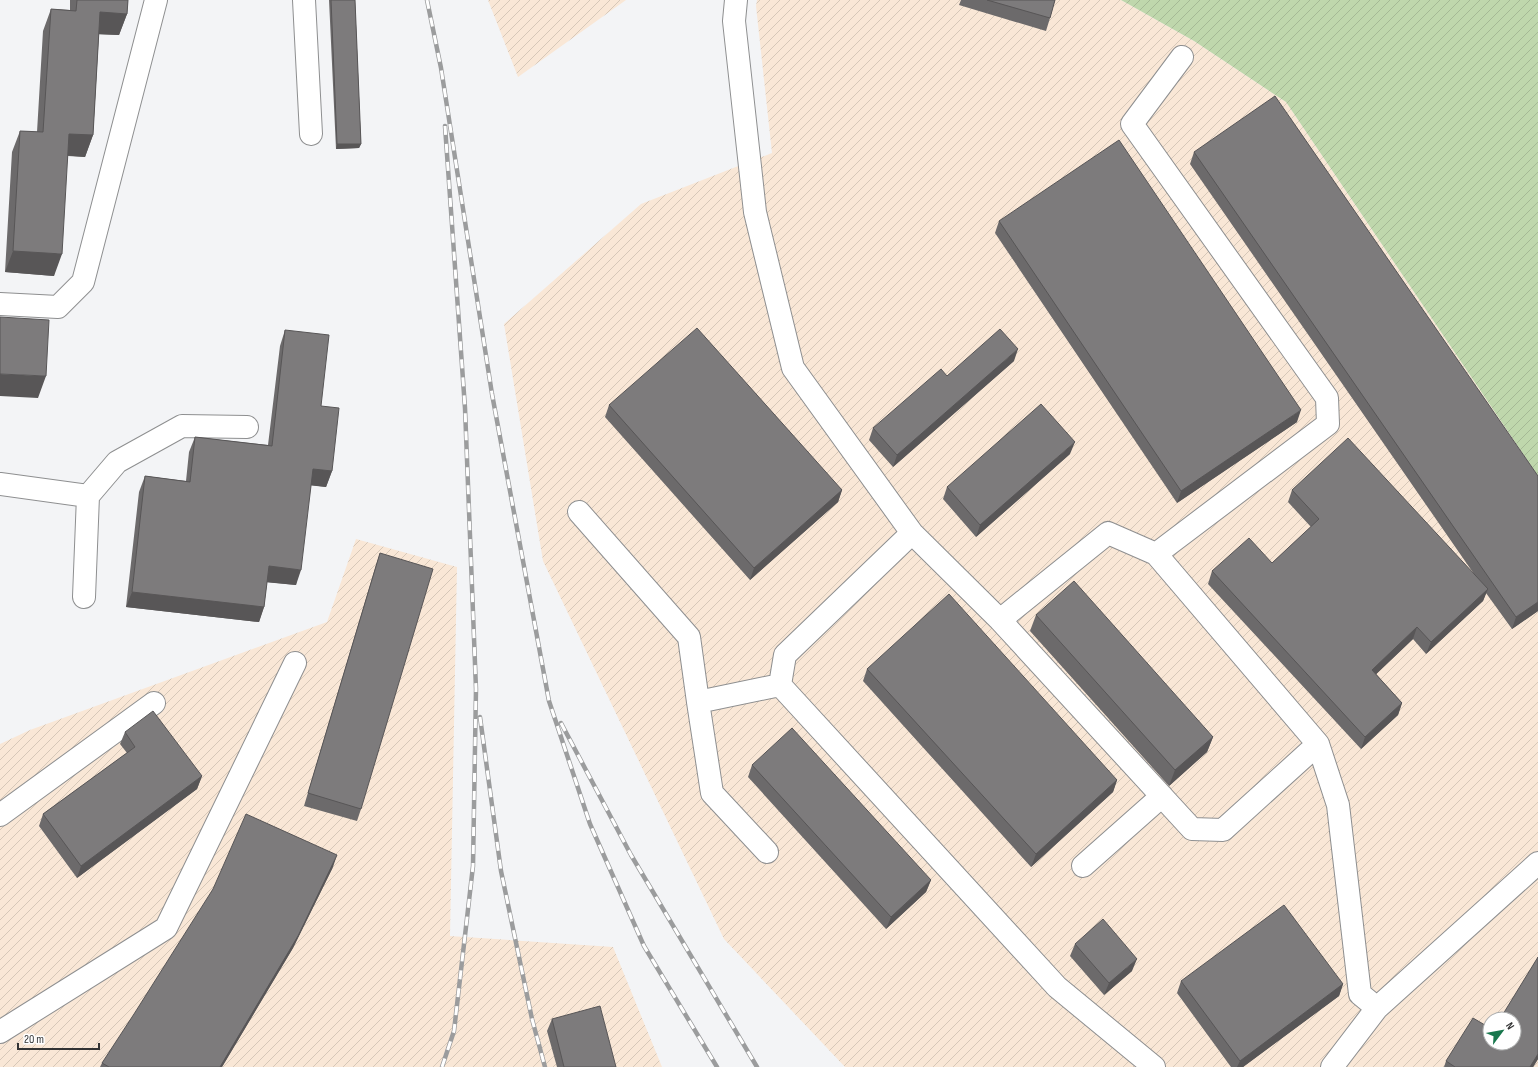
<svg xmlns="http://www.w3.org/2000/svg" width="1538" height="1067" font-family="'Sofia Sans Condensed',sans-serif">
	<defs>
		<pattern id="industrial-furrows" width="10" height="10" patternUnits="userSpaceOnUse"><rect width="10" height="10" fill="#f9e7d6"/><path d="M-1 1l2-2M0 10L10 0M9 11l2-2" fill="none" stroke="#d6c7b8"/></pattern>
		<pattern id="garden-furrows" width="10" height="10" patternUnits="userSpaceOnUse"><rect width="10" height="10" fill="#bfd7ac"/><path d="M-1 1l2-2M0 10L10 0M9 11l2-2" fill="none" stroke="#a5b995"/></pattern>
	</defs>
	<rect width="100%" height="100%" fill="#f3f4f6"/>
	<!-- industrial -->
	<path fill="url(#industrial-furrows)" fill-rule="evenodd" d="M488,0h138l-108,77z
		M757,0h364l73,41 92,61 252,374v591h-693l-121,-128 -181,-378 -39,-237 137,-120 131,-51 -16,-147zM1490,1019h24v24h-24z
		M356,539l101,28 -7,369 163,11 49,120h-662v-323l30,-14 297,-108z"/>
	<!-- garden -->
	<path fill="url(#garden-furrows)" d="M1121,0h417v476l-252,-374 -92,-61z"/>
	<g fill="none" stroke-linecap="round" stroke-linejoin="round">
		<!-- minor casing -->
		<g stroke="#8e8f90" stroke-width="24">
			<path id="minor" d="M304,0l7,134
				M736,0l-2,21 21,191 38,156 119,165 88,87 108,-87 48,21 172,-130 -1,-26 -195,-274 50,-67
				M0,304l58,3 25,-25 73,-282
				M0,484l88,12 29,-34 65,-36 65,1
				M579,512l110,125 9,65
				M912,533l-127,122 -5,30 277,302 97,80
				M1156,554l162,190 20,61 22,189 17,14
				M84,597l4,-101
				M1000,620l192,209 31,1 95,-86
				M0,815l154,-112
				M767,852l-55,-59 -14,-91 82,-17
				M1083,866l79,-70
				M0,1032l166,-104 129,-265
				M1332,1067l45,-59 161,-145"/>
		</g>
		<!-- minor -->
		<use href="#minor" stroke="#fff" stroke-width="22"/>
		<!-- rail casing -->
		<g stroke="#9b9c9d" stroke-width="4.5">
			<path id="rail" d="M427,0l14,68 51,326 57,307 41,123 54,122 73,121
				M480,717l21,154 31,148 13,48
				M561,723l70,132 126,212
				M442,1067l12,-36 19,-165 3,-177 -11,-281 -20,-282"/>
		</g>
		<!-- rail -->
		<use href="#rail" stroke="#fff" stroke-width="3" stroke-dasharray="9" stroke-linecap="butt"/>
	</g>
	<!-- wall -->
	<path fill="#6c6a6b" d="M70,0h58l-1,14 -8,21 -20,-1 -6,101 -8,22 -17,-1 -14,120 -49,-4 7,-120 8,-21 17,1 6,-101 8,-22 19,1z
		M329,0h26l6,144 -2,4 -23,1z
		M961,0h94l-5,18 -4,13 -87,-26z
		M1194,152l344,324v135l-26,18 -26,-36 -3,8 -57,53 -13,-15 -37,35 26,29 -4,12 -37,34 -153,-165 4,-13 60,-8 39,-36 -23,-25 4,-12 182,84 -284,-410z
		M999,221l298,201 -120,81 -182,-270z
		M285,330l36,76 11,65 -6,16 -15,-2 -15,100 -29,-3 -3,25 -5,15 -133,-15 13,-115 6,-16 41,5 3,-29 6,-15 73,8 12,-99z
		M1014,361l-121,106 -24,-27 4,-12 74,-52z
		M609,405l233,85 -4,12 -88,78 -145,-163z
		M1070,454l-94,83 -33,-38 4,-12z
		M380,553l-19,256 -4,12 -53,-15 72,-241z
		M1036,615l177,122 -6,15 -38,34 -139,-155z
		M867,669l250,111 -4,12 -82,75 -168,-186z
		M125,732l77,44 -5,13 -120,89 -38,-52 4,-12 84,-61 -7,-9z
		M752,765l179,115 -5,12 -40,37 -138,-152z
		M333,867l-40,81 -71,119h-122l2,-4z
		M1075,944l57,27 -28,24 -34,-39z
		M1538,957v102l-5,8h-89l2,-6 44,-18z
		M1181,981l162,3 -4,12 -96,71h-12l-54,-74z
		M552,1019l64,48h-59l-10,-36z"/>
	<!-- shaded-wall -->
	<path fill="#585657" d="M100,12l27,2 -8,21 -27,-1z
		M69,134l24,1 -8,22 -24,-2z
		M337,144h24l-2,4 -23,1z
		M13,251l49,3 -8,22 -49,-4z
		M1018,349l-4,12 -121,106 4,-12z
		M0,374l46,2 -8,22 -38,-2z
		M1301,410l-4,12 -120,81 4,-12z
		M1075,442l-5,12 -94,83 4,-12z
		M313,469l19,2 -6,16 -19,-2z
		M842,490l-4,12 -88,78 4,-12z
		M269,566l32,4 -5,15 -32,-3z
		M1488,589l-5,12 -57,53 5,-12z
		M132,592l132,15 -5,15 -133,-15z
		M1538,602v9l-26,18 4,-12z
		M1417,627l-4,12 -45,43 4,-12z
		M1402,703l-4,12 -37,34 4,-12z
		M1213,737l-6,15 -38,34 6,-16z
		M202,776l-5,13 -120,89 4,-12z
		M1117,780l-4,12 -82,75 5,-13z
		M337,855l-4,12 -40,81 -71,119h-2z
		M931,880l-5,12 -40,37 5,-12z
		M1137,959l-5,12 -28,24 5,-12z
		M1343,984l-4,12 -96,71h-6l3,-6z
		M1538,1054v5l-5,8h-3z"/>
	<!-- building -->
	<path fill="#7d7b7c" stroke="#585657" d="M77,0h51l-1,14 -27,-2 -7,123 -24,-1 -7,120 -49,-3 7,-120 23,1 8,-123 25,2z
		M331,0h24l6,144h-24z
		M987,0h68l-5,18z
		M1275,96l263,380v126l-22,15 -322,-465z
		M1119,140l182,270 -120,81 -182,-270z
		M0,317l49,3 -3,56 -46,-2z
		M697,328l145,162 -88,78 -145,-163z
		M1000,329l18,20 -121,106 -24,-27 68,-59 6,7z
		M285,330l44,5 -8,71 18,2 -7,63 -19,-2 -12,101 -32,-4 -5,41 -132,-15 13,-116 45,6 5,-45 77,9z
		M1041,404l34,38 -95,83 -33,-38z
		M1348,438l140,151 -57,53 -14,-15 -45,43 30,33 -37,34 -153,-166 37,-33 23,25 47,-44 -27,-29z
		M380,553l53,16 -72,240 -53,-16z
		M1074,581l139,156 -38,33 -139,-155z
		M949,594l168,186 -81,74 -169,-185z
		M153,711l49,65 -121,90 -38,-52 92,-67 -10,-15z
		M792,728l139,152 -40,37 -139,-152z
		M246,814l91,41 -39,81 -78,131h-111l-7,-4 32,-49 79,-125z
		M1284,905l59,79 -103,77 -59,-80z
		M1103,919l34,40 -28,24 -34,-39z
		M1538,957v97l-8,13h-75l-9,-6 27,-43 17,10v15h24v-24h-14z
		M600,1006l16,61h-52l-12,-48z"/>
	<!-- north arrow -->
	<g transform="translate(1502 1031) rotate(58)"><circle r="19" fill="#ffffff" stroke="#adaeae"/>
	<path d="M0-3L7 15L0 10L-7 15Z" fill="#18774d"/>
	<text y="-6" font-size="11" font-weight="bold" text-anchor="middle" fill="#333434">N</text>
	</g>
	<!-- scale -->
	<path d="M18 1043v6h81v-6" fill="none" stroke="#333434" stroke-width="2"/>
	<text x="24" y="1043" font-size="12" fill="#333434" stroke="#ffffff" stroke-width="3" paint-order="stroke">20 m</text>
</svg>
